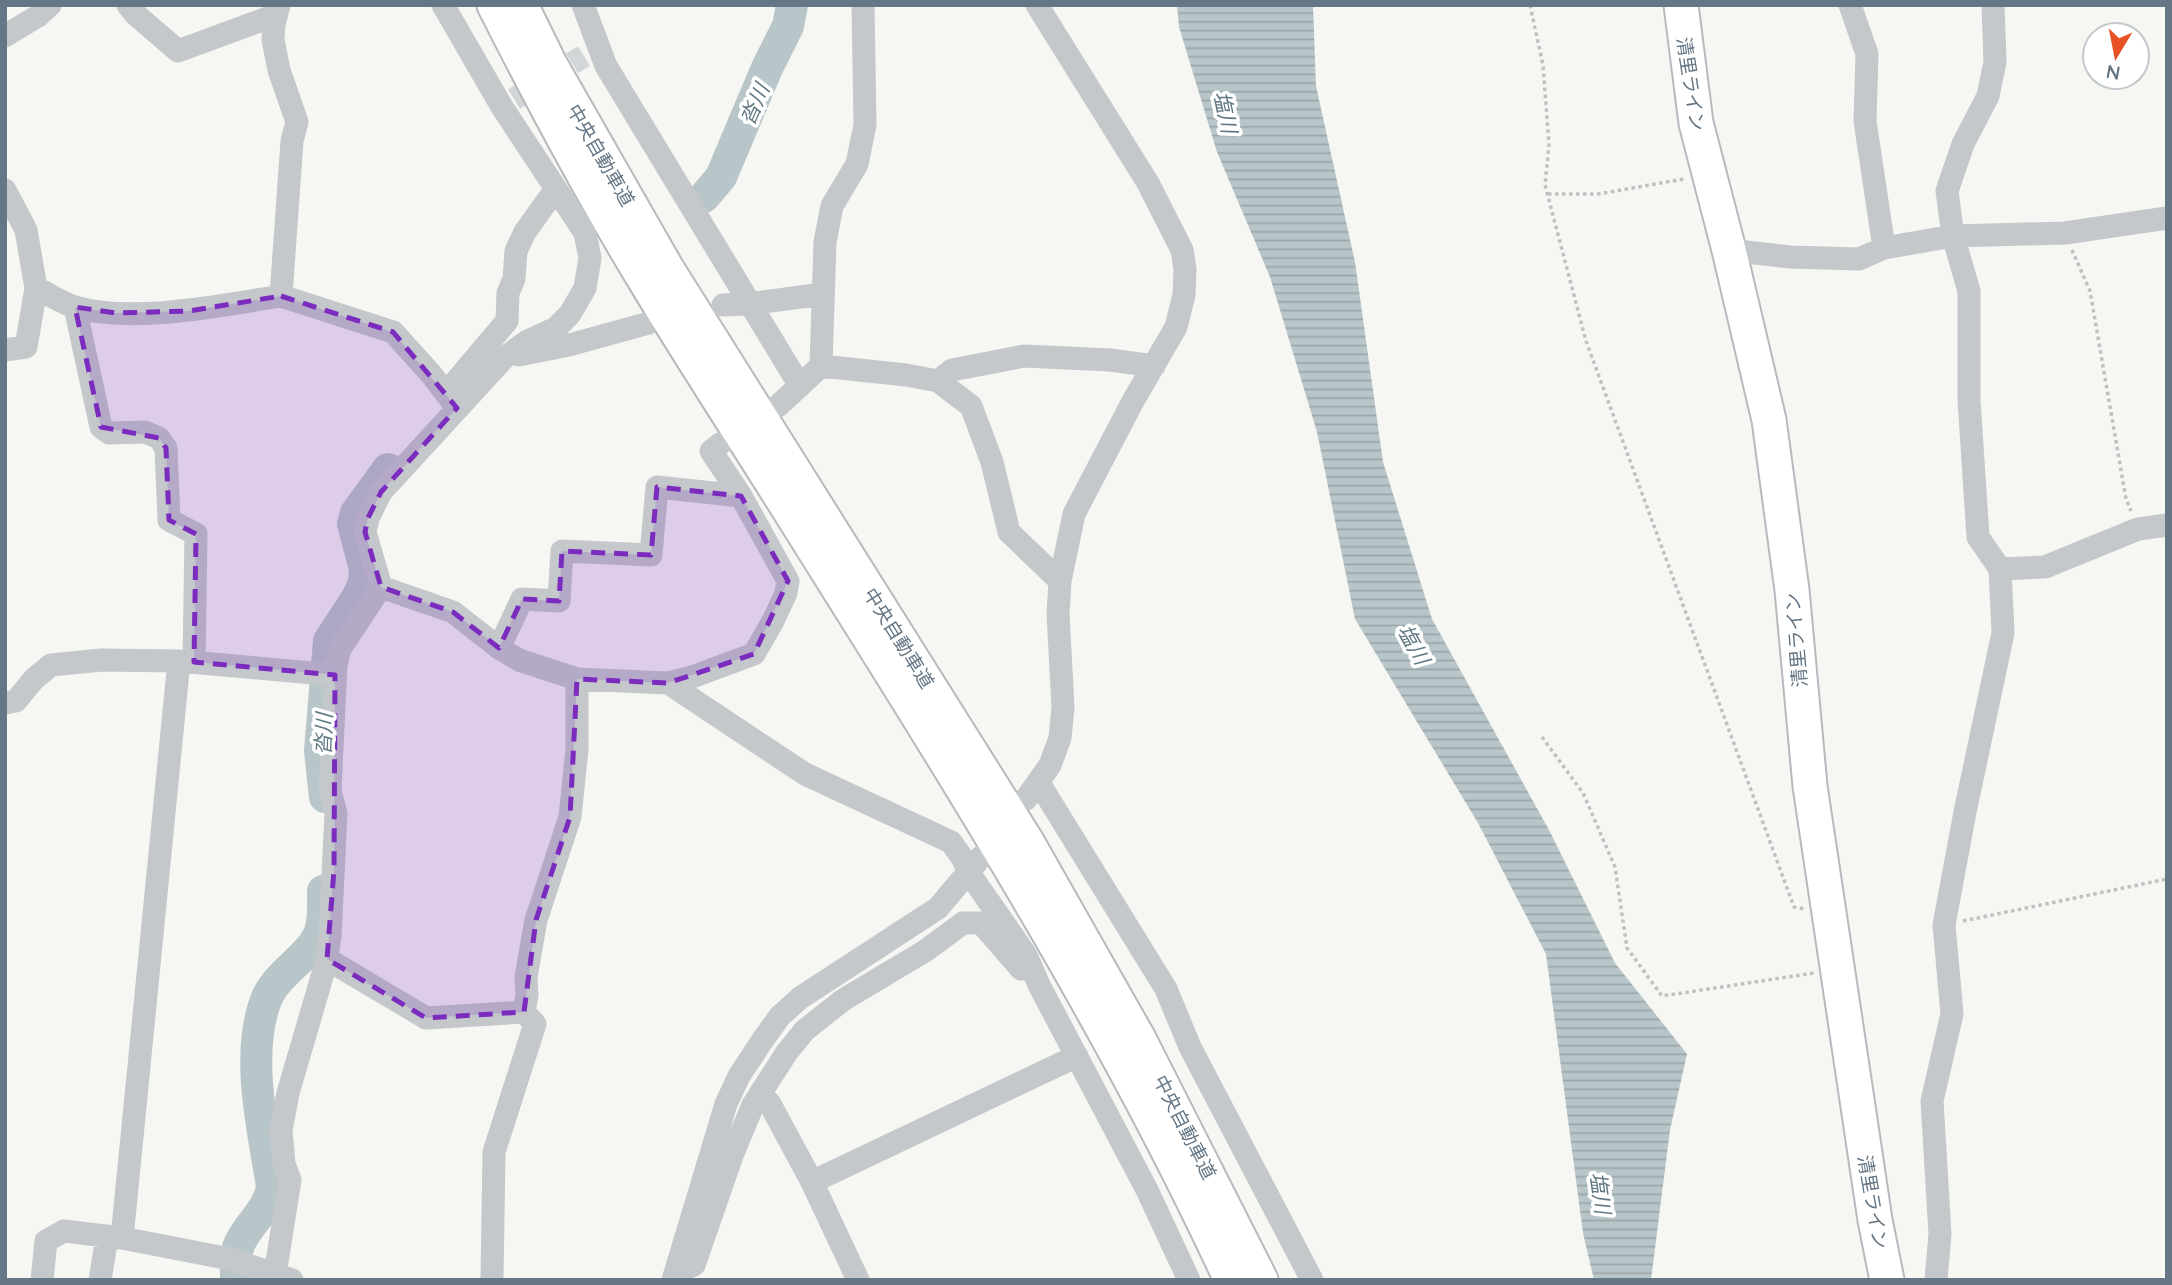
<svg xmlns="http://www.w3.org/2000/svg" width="2172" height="1285" font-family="Quicksand,'Noto Sans JP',sans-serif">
	<defs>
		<pattern id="water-rules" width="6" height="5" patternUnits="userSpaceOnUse" patternTransform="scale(1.75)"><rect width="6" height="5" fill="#b9c6c9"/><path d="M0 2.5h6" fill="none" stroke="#9aa5a9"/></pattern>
	</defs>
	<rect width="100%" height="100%" fill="#f6f6f3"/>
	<!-- water -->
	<path fill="url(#water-rules)" d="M1177,5h136l3,81 39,176 28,200 49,157 117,211 66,133 72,91 -17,76 -19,150h-57l-11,-47 -37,-279 -68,-131 -123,-204 -38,-187 -47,-155 -53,-125 -38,-125z"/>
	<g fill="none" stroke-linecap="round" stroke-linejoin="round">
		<!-- river -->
		<path stroke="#b9c6c9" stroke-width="32" d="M704,197l17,-20 46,-109 21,-42 4,-21
			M325,797l-5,-46 9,-110 28,-43 7,-15 1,-14 -12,-45 3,-11 32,-44
			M236,1280c0,-11 -1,-25 3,-35 9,-22 30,-34 33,-59 -9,-56 -27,-131 -6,-186 10,-28 49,-45 55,-72 3,-12 2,-25 2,-37"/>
		<!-- minor-tunnel -->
		<path stroke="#d2d6d8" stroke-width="23" stroke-dasharray="23 11" stroke-linecap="butt" d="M514,99l70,-43"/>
		<!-- highway casing -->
		<g stroke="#b7babd" stroke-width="37">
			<path id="highway" d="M494,5c48,95 98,189 153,279 50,83 103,163 154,245 153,244 309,489 430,751
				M521,5l29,59 116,203 360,573 113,199 122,241
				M1681,5l15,118 33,127 40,170 23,170 18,196 65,434 12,60"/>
		</g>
		<!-- path -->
		<path stroke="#bec0c2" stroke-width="3.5" stroke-dasharray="3.5 3.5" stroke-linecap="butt" d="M1530,5l13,60 6,80 -4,40 41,156 208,566 11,2
			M1548,194h50l86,-15
			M2072,250l18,41 36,208 5,12
			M1542,737l41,56 32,74 12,81 35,48 152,-23
			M1963,921l204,-42"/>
		<!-- minor -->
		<path stroke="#c4c8cb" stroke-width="23" d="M128,5l7,9 43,37 98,-36
			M279,5l-5,19 -1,16 6,30 18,52 -5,19 -11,155 112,36 38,42 26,34
			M583,5l23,61 194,320
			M1850,5l17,49 -2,67 19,127
			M5,36l33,-20 12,-11
			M5,190l21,40 10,58c13,6 26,15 39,19 58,17 147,-2 206,-11
			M1729,250l61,7 69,2 25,-11 69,-12 112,-3 102,-15
			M723,305l25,-1 75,-10
			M75,307l26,120 8,6 36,-1 14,6 7,10 3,72 27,14 -2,128
			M5,350l21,-3 10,-59
			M519,355l50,-10 80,-22
			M821,366l85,9 32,6 33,25 21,56 17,70 51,49
			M938,381l14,-11 72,-14 86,4 44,6
			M446,393l61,-72 1,-28 6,-14 2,-28 9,-19 30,-42
			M778,406l43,-40 4,-124 7,-36 25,-42 8,-39 -2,-120
			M2000,569l45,-2 93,-38 29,-4
			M381,587l72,25 46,36 20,12 58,19 91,4 24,-6 62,-23 19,-33 13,-28 2,-12 -47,-85
			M499,648l23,-49 37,2 3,-50 89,4 6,-68 84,9 -30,-45 9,-7
			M668,683l137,91 146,68 12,17 6,14 57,82 13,30 108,205 42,90
			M5,703l11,-2 18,-22 17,-14 51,-5 77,1 156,14
			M1039,783l127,206 24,58 122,233
			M1026,799l24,-34 10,-27 3,-31 -5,-93 2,-33 14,-67 59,-113 43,-74 8,-32 1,-26 -3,-19 -34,-67 -111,-178
			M327,959l99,59 98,-6
			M760,1094l10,10 42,78 46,98
			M812,1182l265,-126
			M122,1238l57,-577
			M675,1273l19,-8 39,-112 20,-48 34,-53 18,-22 38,-30 82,-49 38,-28h18l40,46
			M275,1275l15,-95 -6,-16 -3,-34 7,-37 38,-130 4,-26 6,-124 -6,-22 6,-126 4,-16 41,-62 -16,-55 3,-14 13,-26 123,-134 22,-16 30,-14 14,-14 15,-26 5,-30 -5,-25 -83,-126 -59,-102
			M42,1280l4,-39 18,-10 58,7 108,21 62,21
			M100,1280l7,-43
			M492,1280l2,-128 41,-128 -11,-12 3,-17 -1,-18 10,-57 34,-103 7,-68v-70
			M673,1280l53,-176 13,-28 23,-35 18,-25 20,-18 138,-90 43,-51
			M1936,1280l4,-46 -8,-133 20,-87 -8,-89 21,-113 38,-179 -3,-64 -22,-32 -9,-137v-109l-16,-55 -6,-45 16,-47 25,-48 7,-34 -2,-57"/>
		<!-- highway -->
		<use href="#highway" stroke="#fff" stroke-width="33"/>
	</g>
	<!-- marked area -->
	<path fill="#7b2cbf" fill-opacity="0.2" stroke="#7b2cbf" stroke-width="5" stroke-dasharray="14 9" stroke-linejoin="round" d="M281,296l112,36 64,76 -76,84 -13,26 -3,14 16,55 72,25 46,36 23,-49 37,2 3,-50 89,4 6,-68 84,9 47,85 -34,73 -86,29 -91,-4 -7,138 -34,103 -12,92 -98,6 -99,-59 7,-89 1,-195 -141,-13 2,-128 -27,-14 -3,-72 -7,-10 -58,-11 -26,-120 41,6 73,-2z"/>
	<g text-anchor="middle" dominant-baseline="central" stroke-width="7" stroke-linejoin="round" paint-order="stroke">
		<!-- street labels -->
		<g font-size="19" fill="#657685" stroke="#fff">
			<text transform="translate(1691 84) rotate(81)">清里ライン</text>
			<text transform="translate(601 155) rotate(60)">中央自動車道</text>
			<text transform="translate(899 638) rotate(58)">中央自動車道</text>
			<text transform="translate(1796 640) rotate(-95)">清里ライン</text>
			<text transform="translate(1185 1127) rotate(63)">中央自動車道</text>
			<text transform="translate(1873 1202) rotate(80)">清里ライン</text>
		</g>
		<!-- water labels -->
		<g font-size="21" font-style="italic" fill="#607881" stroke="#fff">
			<text transform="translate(754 104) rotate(-66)">沓川</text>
			<text transform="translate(1226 112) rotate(78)">塩川</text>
			<text transform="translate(1414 644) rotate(61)">塩川</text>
			<text transform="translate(323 734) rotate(-88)">沓川</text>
			<text transform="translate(1601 1193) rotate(82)">塩川</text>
		</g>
	</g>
	<!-- border -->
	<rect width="2172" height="1285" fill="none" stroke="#657685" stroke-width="14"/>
	<!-- north arrow -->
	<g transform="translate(2116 56) rotate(190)"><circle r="33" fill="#ffffff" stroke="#c1c8ce" stroke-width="2"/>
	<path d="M0-5L12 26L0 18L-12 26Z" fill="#e75123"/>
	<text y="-10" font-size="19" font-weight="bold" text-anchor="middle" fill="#657685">N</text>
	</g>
</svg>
